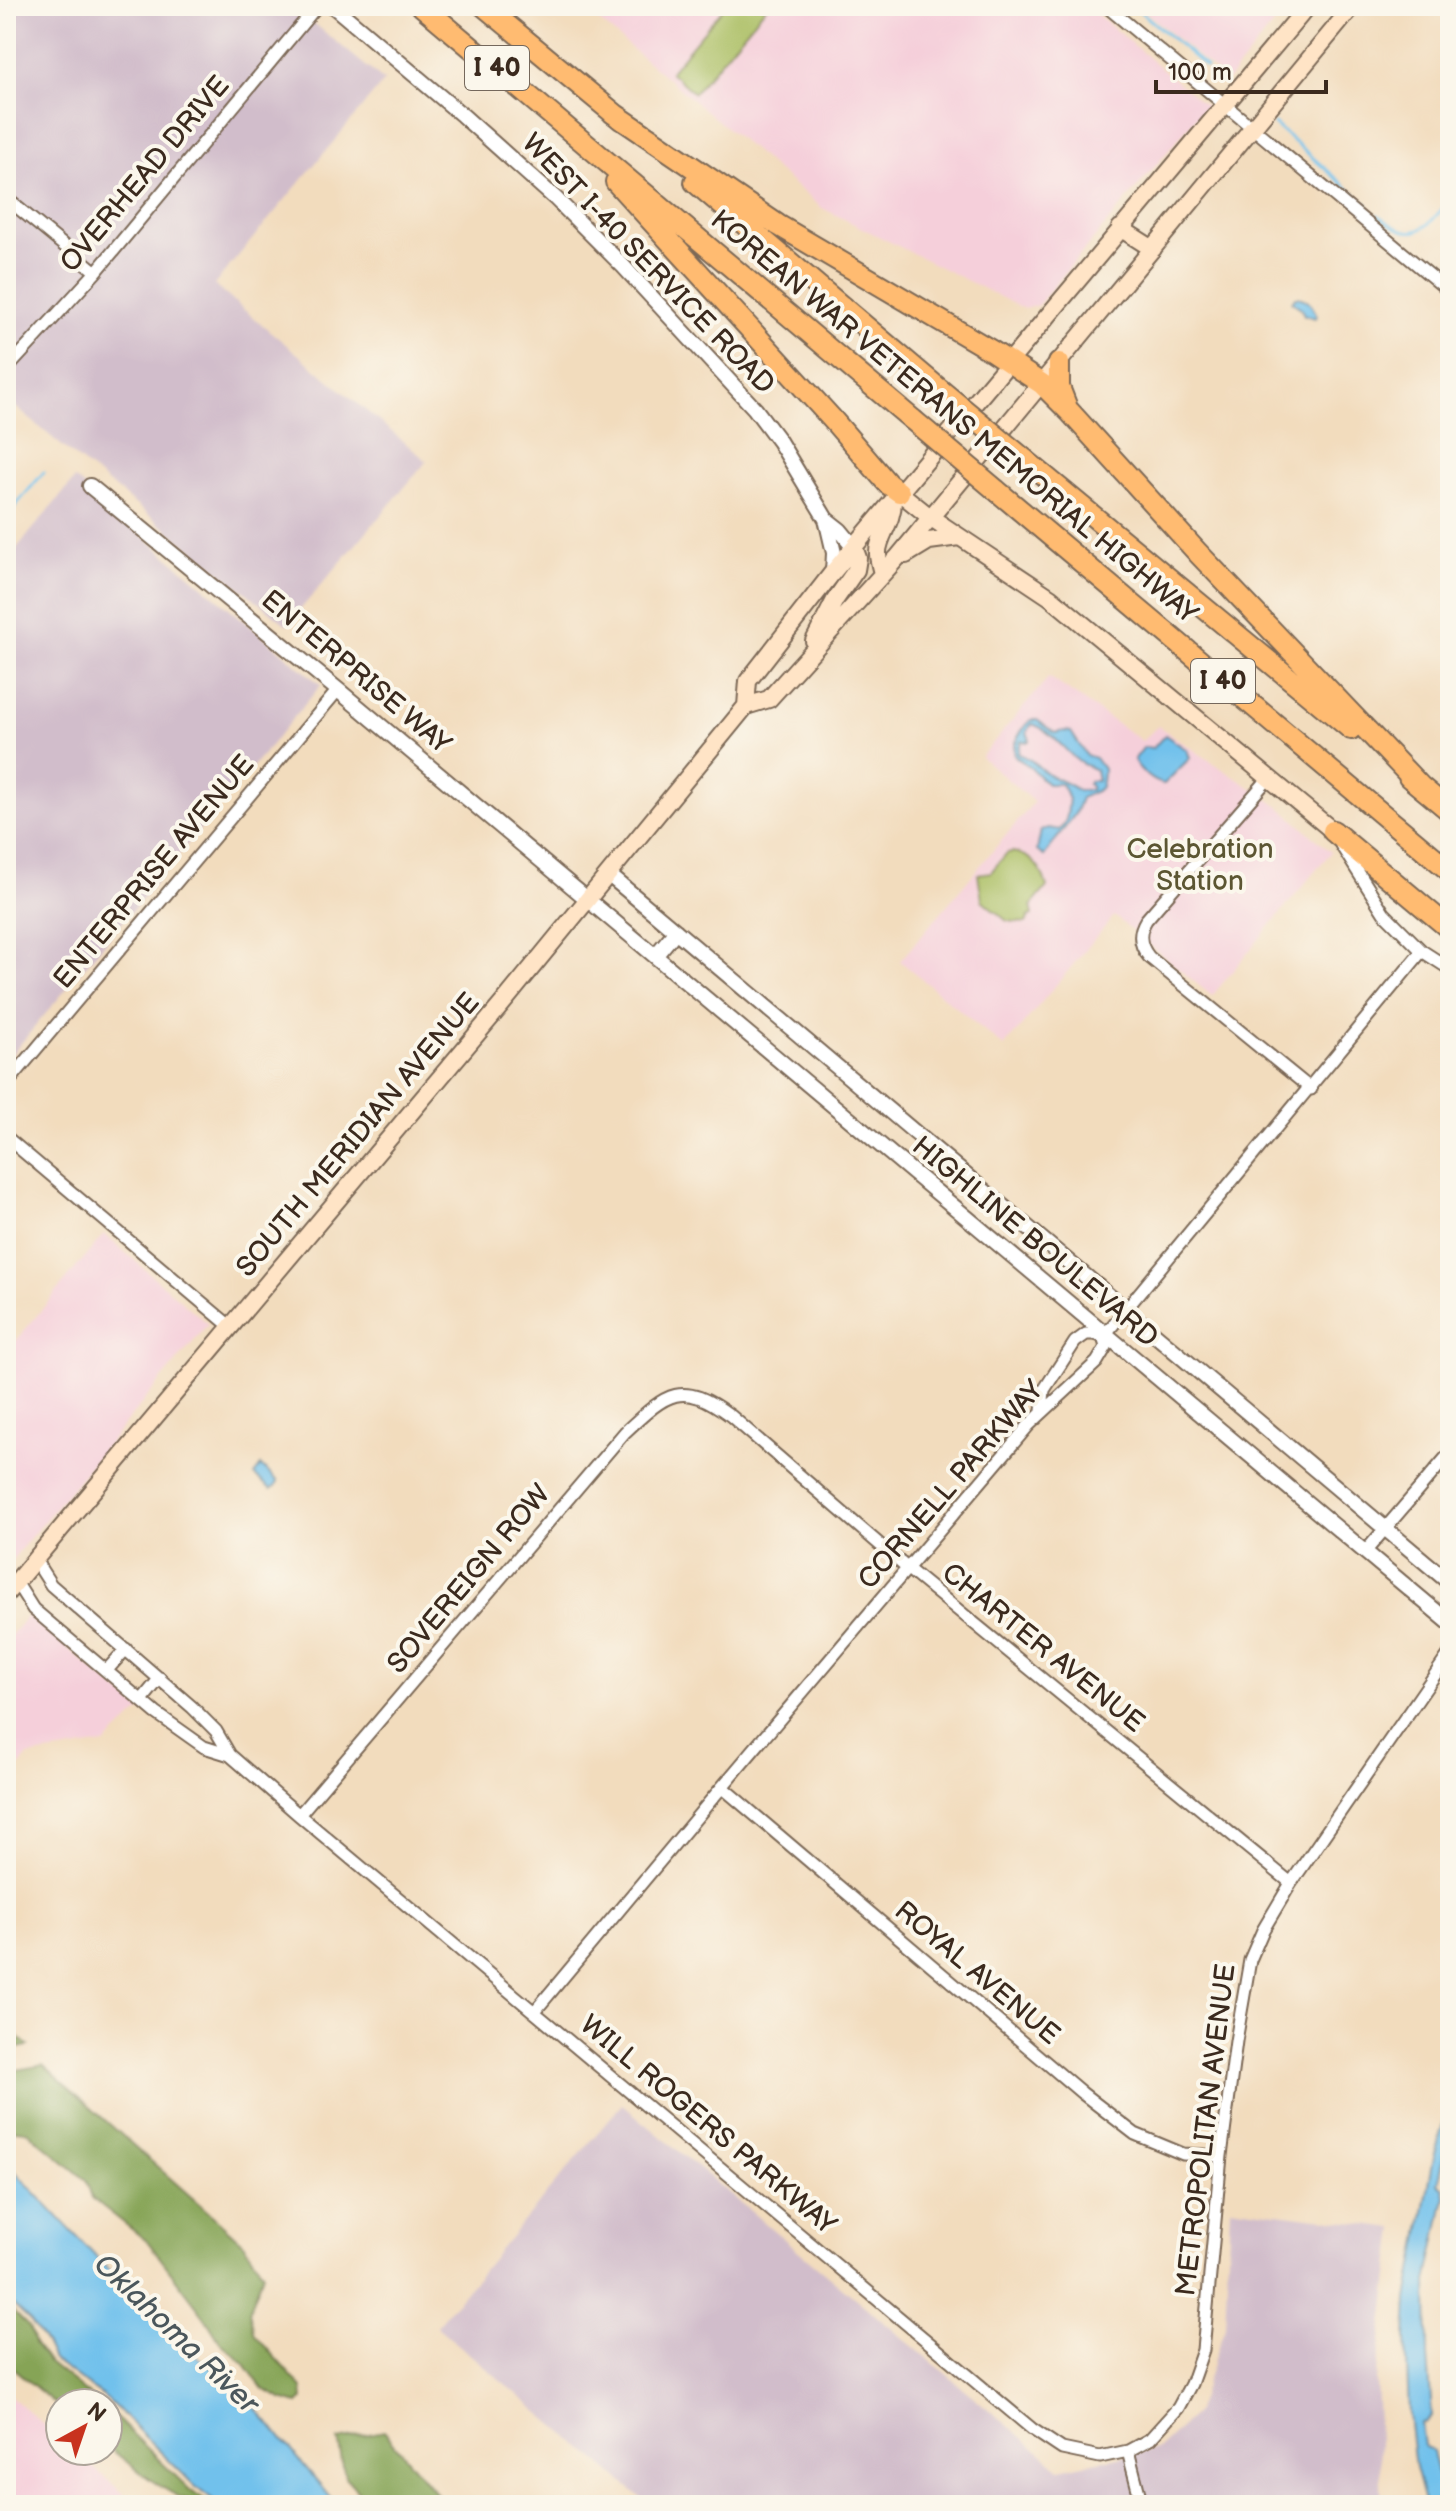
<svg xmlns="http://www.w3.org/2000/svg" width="1456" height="2511" font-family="'Balsamiq Sans',sans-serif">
	<rect width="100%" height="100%" fill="#fbf7ec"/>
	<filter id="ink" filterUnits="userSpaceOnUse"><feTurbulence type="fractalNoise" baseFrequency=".0125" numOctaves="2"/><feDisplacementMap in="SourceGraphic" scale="16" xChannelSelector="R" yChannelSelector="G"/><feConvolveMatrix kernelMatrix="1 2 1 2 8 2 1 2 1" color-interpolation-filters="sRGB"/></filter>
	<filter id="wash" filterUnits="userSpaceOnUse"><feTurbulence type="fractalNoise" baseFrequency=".006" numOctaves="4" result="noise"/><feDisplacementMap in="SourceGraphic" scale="32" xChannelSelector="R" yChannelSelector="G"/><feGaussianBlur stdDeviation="1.8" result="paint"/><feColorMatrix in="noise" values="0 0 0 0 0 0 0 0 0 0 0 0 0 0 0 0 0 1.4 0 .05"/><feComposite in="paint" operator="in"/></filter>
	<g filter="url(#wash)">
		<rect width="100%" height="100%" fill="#f2dcbd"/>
		<!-- built -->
		<path fill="#f5cfda" d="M581,6h506l119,100 -168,199 -14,4 -202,-101z
			M1139,6h149l-61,75z
			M1049,677l93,64 16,-15 123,82 50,44 -119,144 -98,-80 -110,131 -104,-86 134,-159 -53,-45z
			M104,1234l104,90 -202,243v-214z
			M28,1615l113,95 -36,34 -77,12 -22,27v-142z
			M6,2392l54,47v12h14l63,54h-131z"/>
		<!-- industrial -->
		<path fill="#d1bdcb" d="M6,6h287l91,75 -170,204 213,176 -140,164 -214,-170 -67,-56z
			M75,479l246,206 -315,376v-500z
			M622,2104l438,365 98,-20 37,-35 30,-87 5,-120 165,21 -19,152 6,125h-732l-214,-179z"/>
		<!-- green -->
		<path fill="#a9bd61" stroke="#727440" stroke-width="2" d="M725,6h42l-73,87 -24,-21z
			M1013,852c20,4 29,17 34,35l-16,19 2,9 -4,1 -3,7 -19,-2 -25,-21 -4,-26 13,-2 16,-19z"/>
		<!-- forest -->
		<path fill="#86a457" stroke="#60673a" stroke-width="2" d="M6,2027l23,19 -23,4z
			M43,2065l200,178 20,30 -14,39 6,23 47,53 1,11 -5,5 -16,-5 -19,-10 -19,-26 -24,-21 -18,-29 -54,-71 -56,-44 -6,-18 -59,-49 -21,-2v-57z
			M6,2304l23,23 5,16 14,19 51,41h-39v5l-54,-46z
			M108,2410l82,80 20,15c-33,0 -76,-38 -102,-58z
			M384,2431l61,74h-74l-26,-28 -7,-37z"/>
		<!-- water -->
		<path fill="#71c1ec" stroke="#567685" stroke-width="2" fill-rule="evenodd" d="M1295,297c12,0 19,10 22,19l-2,2 -11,-3 -3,-7 -9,-6z
			M1031,720h6l18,13 10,-2 6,1 15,23 9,3 8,11c-1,27 -3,18 -22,29l-6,16 -31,42 -7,-5 4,-21 8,-2 10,2c10,-9 8,-19 10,-31l-8,-15h-14l-16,-16 -16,-12c-3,-13 7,-27 16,-36zM1032,724c19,6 31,25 46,37 6,5 12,5 18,9l2,11h-8l-2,3 3,2v4h-14c-10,-8 -21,-10 -31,-17 -9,-7 -16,-16 -28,-19l3,-13 6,1 3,-2 -3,-8z
			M1165,735l22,15 3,8 -26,26c-10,-1 -26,-15 -30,-24l10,-13 9,1z
			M261,1466l17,15 -2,5 -5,3 -17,-14z
			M1450,2096v35l-12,53 6,5 1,8 -18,85 1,74 4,60 -6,6 -5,1 3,23 8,6 13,53h-20l-10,-37 -6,-53 -3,-77 2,-39 25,-137z
			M6,2162l146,154 106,94 79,95h-118l-22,-17 -89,-88 -55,-40 -8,-17 -14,-21 -25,-24z"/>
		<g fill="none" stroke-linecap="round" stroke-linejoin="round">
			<!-- stream -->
			<path stroke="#71c1ec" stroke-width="3" d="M1134,6l72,61
				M1274,124l93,81
				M1378,215c37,30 45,16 72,-15
				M6,517l38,-45"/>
		</g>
	</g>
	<g filter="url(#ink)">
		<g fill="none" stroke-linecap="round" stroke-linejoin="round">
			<!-- minor casing -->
			<g stroke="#7b6856" stroke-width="15">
				<path id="minor" d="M1106,6l344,286
					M6,198l90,74
					M6,370l90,-98 221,-266
					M1268,779l-122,141c-8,13 -7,25 3,37l162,132
					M1341,845l43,68 38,38 28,18
					M6,1085l332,-395
					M6,1137l225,190
					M1103,1337l319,-386
					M1042,1411l2,-21 31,-48 11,-8h9l8,3
					M1365,1552l85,-99
					M35,1560l16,25 141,122 24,24 14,24 69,60 733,614 30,20 38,8 28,-6 22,-12 28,-31 13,-24 12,-34 18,-194 15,-115 14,-81 13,-30 28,-47 159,-230
					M16,1582l17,27 123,104 48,34 26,8
					M107,1670l19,-21
					M142,1700l18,-22
					M722,1787l360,306 53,41 48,20 38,2
					M299,1815l326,-383c42,-39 56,-53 106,-16l177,153 383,314
					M535,2011l187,-224 307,-362 68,-63 9,-15 -3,-10
					M1128,2451l14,54"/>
			</g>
			<!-- tertiary casing -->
			<g stroke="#7b6856" stroke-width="18">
				<path id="tertiary" d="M333,6l129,109 93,83 68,68 132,143 24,32 47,78 8,34 -1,19
					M90,486l248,204 1112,933
					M826,519l14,11 14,17
					M608,874l842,709
					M655,956l21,-25"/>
			</g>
			<!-- secondary casing -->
			<g stroke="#7b6856" stroke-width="20">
				<path id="secondary" d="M1120,228l33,21
					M899,492l31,25 120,80 283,234
					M906,555l23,-14 30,-4
					M882,574c-1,-6 -4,-14 -4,-20 -1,-16 15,-31 15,-53
					M814,641l21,-41 21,-30 2,-12 -4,-11
					M746,706l23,-7 128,-141 456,-552
					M6,1594l496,-590 244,-298 2,-25 85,-109 475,-566"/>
			</g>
			<!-- motorway casing -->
			<g stroke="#7b6856" stroke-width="24">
				<path id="motorway" d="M422,6l491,414
					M484,6l138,114
					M613,113l165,112 214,126 50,33 28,28 128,141 222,233
					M616,182l217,238 55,64 11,8
					M695,182l244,207
					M1059,363v24l7,18
					M1024,459l327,270
					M996,490l454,381
					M1409,777l41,34
					M1333,831l117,98"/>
			</g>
			<!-- minor -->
			<use href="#minor" stroke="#fff" stroke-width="11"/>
			<!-- tertiary -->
			<use href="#tertiary" stroke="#fff" stroke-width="14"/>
			<!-- secondary -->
			<use href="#secondary" stroke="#ffe4c6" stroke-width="16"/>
			<!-- motorway -->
			<use href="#motorway" stroke="#ffbb71" stroke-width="20"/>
			<!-- motorway-bridge casing -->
			<g stroke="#7b6856" stroke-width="24" stroke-linecap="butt">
				<path id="motorway-bridge" d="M939,389l85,70
					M913,420l83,70"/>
			</g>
			<!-- motorway-bridge -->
			<use href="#motorway-bridge" stroke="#ffbb71" stroke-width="20"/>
		</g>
	</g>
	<g text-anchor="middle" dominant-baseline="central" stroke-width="8" stroke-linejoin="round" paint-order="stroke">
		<!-- shield labels -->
		<g fill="#fbf7ec" stroke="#75685c" stroke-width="2">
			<rect x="465" y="46" width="64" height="44" rx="6"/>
			<rect x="1191" y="659" width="64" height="44" rx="6"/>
		</g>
		<g font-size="26" font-weight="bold" fill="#3b2a1e">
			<text x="497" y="68">I 40</text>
			<text x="1223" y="681">I 40</text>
		</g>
		<!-- street labels -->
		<g font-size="28" fill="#3b2a1e" stroke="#fbf7ec">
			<text transform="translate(145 174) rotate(-50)">OVERHEAD DRIVE</text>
			<text transform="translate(648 264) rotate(46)">WEST I-40 SERVICE ROAD</text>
			<text transform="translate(954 417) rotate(40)">KOREAN WAR VETERANS MEMORIAL HIGHWAY</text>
			<text transform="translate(356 672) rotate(40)">ENTERPRISE WAY</text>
			<text transform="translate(154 872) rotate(-50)">ENTERPRISE AVENUE</text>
			<text transform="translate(358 1135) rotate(-50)">SOUTH MERIDIAN AVENUE</text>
			<text transform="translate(1035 1242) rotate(40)">HIGHLINE BOULEVARD</text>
			<text transform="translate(951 1485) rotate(-49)">CORNELL PARKWAY</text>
			<text transform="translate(469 1579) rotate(-50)">SOVEREIGN ROW</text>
			<text transform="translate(1043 1648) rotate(39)">CHARTER AVENUE</text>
			<text transform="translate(977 1973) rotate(40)">ROYAL AVENUE</text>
			<text transform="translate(708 2125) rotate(40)">WILL ROGERS PARKWAY</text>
			<text transform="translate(1206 2130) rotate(-83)">METROPOLITAN AVENUE</text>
		</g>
		<!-- park labels -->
		<g font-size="28" fill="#5c5632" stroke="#fbf7ec">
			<text x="1200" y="849">Celebration<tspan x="1200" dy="32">Station</tspan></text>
		</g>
		<!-- water labels -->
		<g font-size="30" font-style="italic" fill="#4b575c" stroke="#fbf7ec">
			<text transform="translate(176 2334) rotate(44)">Oklahoma River</text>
		</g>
	</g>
	<!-- margin -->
	<rect width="1456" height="2511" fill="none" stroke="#fbf7ec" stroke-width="32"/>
	<!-- north arrow -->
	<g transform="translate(84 2427) rotate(40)"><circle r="38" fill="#fbf7ec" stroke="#aea59a" stroke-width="2"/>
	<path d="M0-6L14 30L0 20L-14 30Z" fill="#c8321e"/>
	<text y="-12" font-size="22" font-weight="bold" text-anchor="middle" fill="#3b2a1e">N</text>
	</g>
	<!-- scale -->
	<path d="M1156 80v12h170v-12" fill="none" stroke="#3b2a1e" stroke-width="4"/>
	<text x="1168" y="80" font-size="24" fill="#3b2a1e" stroke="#fbf7ec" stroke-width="6" paint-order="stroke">100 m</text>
</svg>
